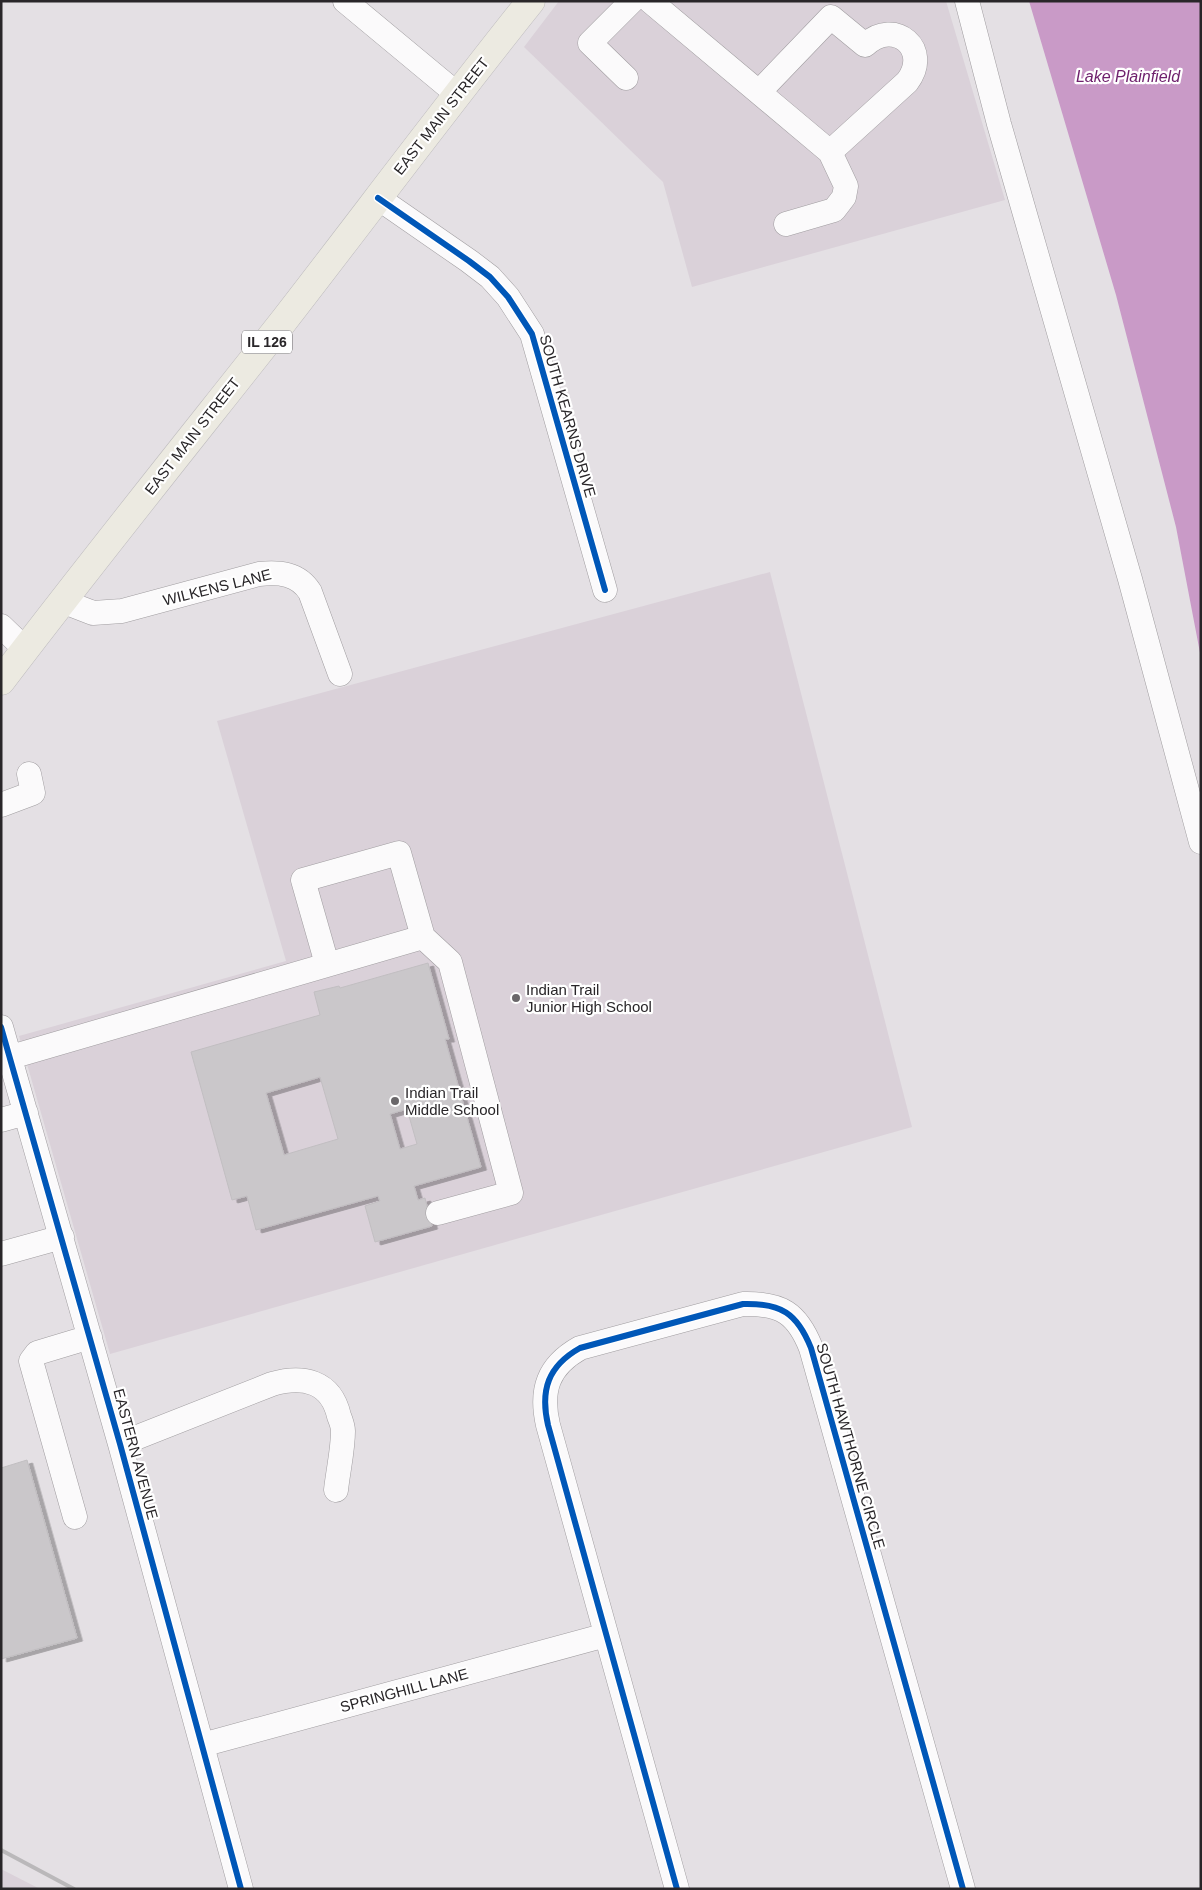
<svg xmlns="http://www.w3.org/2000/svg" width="1202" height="1890" font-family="Arial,sans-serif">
	<defs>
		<filter id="shadow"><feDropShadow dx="5.5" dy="3" stdDeviation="0" flood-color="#0004"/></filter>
	</defs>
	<rect width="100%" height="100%" fill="#e4e0e4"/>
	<!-- built -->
	<path fill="#dad1d9" d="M559,1h387l59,199 -313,87 -29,-105 -139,-135z
		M770,572l142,555 -802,227 -91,-318 267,-75 -69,-240z
		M1,1869l39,20h-39z"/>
	<!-- water -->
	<path fill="#c99ac7" d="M1029,1h172v657l-25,-131 -60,-232z"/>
	<!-- building -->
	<path fill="#cac7ca" stroke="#c1bec1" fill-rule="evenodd" filter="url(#shadow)" d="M428,963l21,76h-4l36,128 -67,19 4,14 7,-2 7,28 -57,16 -10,-36 15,-5 -2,-5 -122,34 -9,-34 -15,4 -41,-148 129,-37 -6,-23 25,-6 1,2zM320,1077l18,62 -54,16 -18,-62zM407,1109l10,35 -17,5 -10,-35z
		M27,1460l50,178 -76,21v-191z"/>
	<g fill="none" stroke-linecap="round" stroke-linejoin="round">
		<!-- minor casing -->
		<g stroke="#a09da0" stroke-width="25">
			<path id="minor" d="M345,1l112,93
				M650,1l180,151 16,34 -2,11 -10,13 -48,14
				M967,1l32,123 131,455 71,263
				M626,78l-36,-35 42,-42
				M759,92l72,-75 34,28c30,-28 67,5 42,37l-77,70
				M378,198l91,63 21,16 18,20 24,37 73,256
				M62,601l31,12 29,-2 137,-37c20,-2 39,-1 51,18l30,82
				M1,626l24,23
				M1,805l32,-12 -4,-19
				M327,964l-24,-84 96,-27 24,84
				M1,1027l119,417 121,445
				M11,1057l412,-120 27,25 61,231 -73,20
				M1,1120l25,-7
				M1,1254l61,-17
				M120,1444l152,-60c31,-9 59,-3 67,32 2,5 4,10 4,15 0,19 -5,40 -7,59
				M75,1517l-44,-156 6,-8 53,-16
				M202,1745l404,-110
				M677,1889l-129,-464c-8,-35 0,-59 32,-77l163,-44c38,-1 54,9 68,44l152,541"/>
		</g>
		<!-- major casing -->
		<g stroke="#bebcbe" stroke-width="29">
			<path id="major" d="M1,681c92,-121 187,-239 281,-358 83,-107 164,-216 249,-322"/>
		</g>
		<!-- minor -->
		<use href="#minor" stroke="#fbfafb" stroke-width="24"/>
		<!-- major -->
		<use href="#major" stroke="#eceae1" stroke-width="28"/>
		<!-- rail -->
		<path stroke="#bab8ba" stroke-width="4" d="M1,1850l73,39"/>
		<!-- cycleway casing -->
		<g stroke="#fff" stroke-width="9">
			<path id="cycleway" d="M378,198l91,63 21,16 18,20 24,37 73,256
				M1,1027l119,417 121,445
				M677,1889l-129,-464c-8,-35 0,-59 32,-77l163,-44c38,-1 54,9 68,44l152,541"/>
		</g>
		<!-- cycleway -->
		<use href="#cycleway" stroke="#0057b8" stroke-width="6"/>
	</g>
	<!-- markers -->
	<g fill="#6a676a" stroke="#fff" stroke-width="2">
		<circle cx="516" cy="998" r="5"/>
		<circle cx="395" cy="1101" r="5"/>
	</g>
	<g text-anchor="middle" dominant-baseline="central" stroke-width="4.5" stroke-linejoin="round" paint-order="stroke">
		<!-- shield labels -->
		<rect fill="#fff" stroke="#696769" stroke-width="1" x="242" y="330.5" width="50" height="23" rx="4"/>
		<g font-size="14" font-weight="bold" fill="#292629">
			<text x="267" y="342">IL 126</text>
		</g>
		<!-- street labels -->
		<g font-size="15" fill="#292629" stroke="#fff">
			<text transform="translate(441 116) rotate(-52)">EAST MAIN STREET</text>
			<text transform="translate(568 416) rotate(74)">SOUTH KEARNS DRIVE</text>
			<text transform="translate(192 436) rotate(-52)">EAST MAIN STREET</text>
			<text transform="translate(217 587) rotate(-14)">WILKENS LANE</text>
			<text transform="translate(851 1446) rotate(74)">SOUTH HAWTHORNE CIRCLE</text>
			<text transform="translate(136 1454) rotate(75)">EASTERN AVENUE</text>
			<text transform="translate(404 1690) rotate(-15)">SPRINGHILL LANE</text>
		</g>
		<!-- poi labels -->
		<g font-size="15" fill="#292629" stroke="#fff" text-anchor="start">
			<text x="526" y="989">Indian Trail<tspan x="526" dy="17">Junior High School</tspan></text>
			<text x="405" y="1092">Indian Trail<tspan x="405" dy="17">Middle School</tspan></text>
		</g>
		<!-- water labels -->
		<g font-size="16" font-style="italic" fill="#6f216d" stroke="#fff">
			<text x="1128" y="76">Lake Plainfield</text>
		</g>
	</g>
	<!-- border -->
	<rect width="1202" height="1890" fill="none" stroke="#292629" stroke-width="5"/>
</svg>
